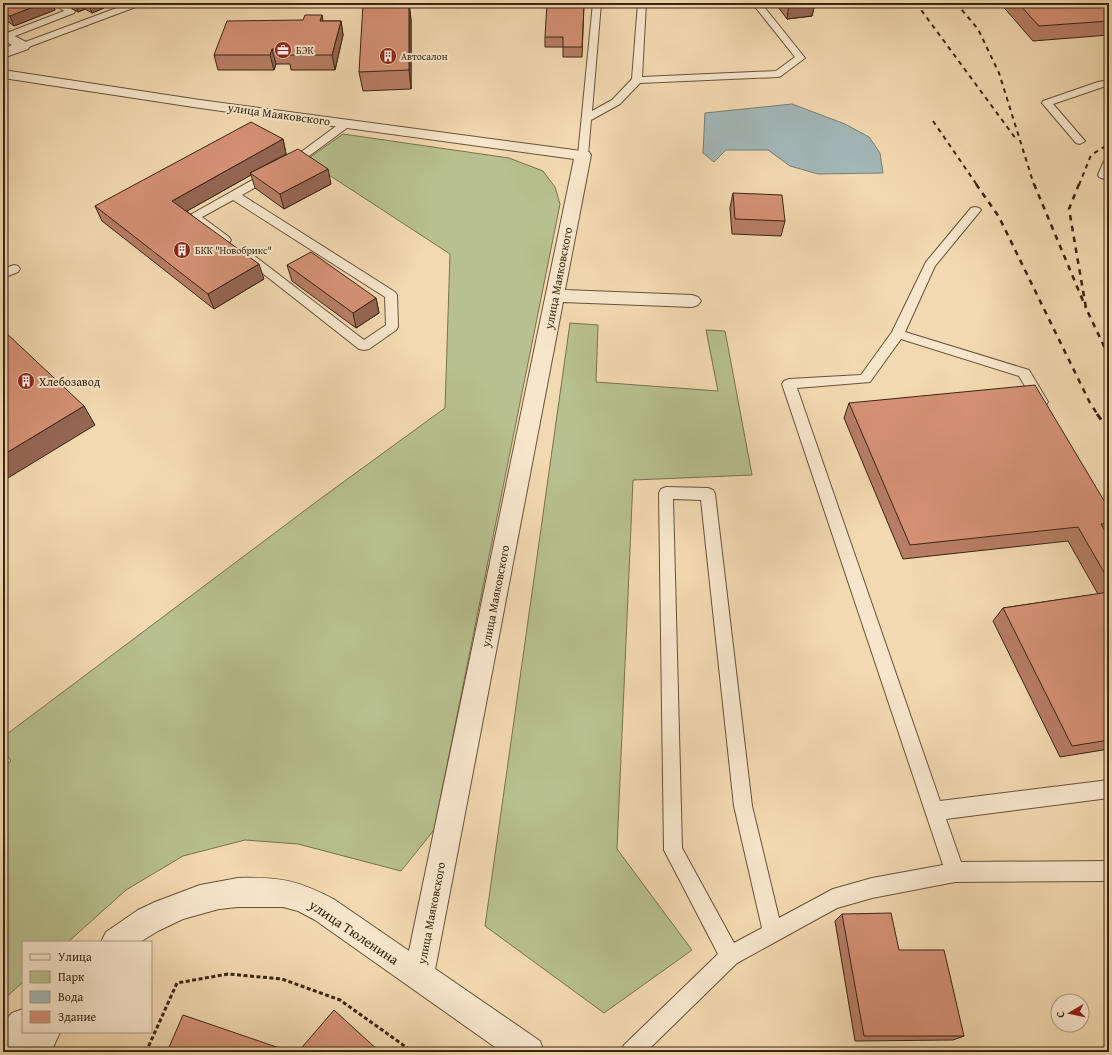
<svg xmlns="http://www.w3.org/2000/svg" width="1112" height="1055" font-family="'Gentium Book Plus',serif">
	<rect width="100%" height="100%" fill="#f3d9b1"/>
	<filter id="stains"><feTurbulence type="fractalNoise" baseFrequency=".005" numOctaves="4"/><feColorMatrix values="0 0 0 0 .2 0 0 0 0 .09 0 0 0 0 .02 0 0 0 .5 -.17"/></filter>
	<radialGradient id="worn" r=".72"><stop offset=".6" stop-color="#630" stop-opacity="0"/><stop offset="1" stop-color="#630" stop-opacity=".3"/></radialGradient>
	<!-- green -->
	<path fill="#b7c08e" stroke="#787250" d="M343,134l166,24 34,13 12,16 5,17 -126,626 -33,41 -103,-27 -53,-4 -62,16 -57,34 -58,52h-45v40l-20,18v-232l8,-7 -8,-11v-13l317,-238 125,-91 5,-154 -144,-94z
		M570,323l28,2 -2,57 122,9 -12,-61 19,1 27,144 -119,5 -16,369 75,101 -88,63 -119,-87z"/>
	<!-- water -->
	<path fill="#a2b7b8" stroke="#787d75" d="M792,104l53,20 24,13 11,16 3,20 -65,1 -28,-8 -22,-16h-42l-12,12 -11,-9 2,-40z"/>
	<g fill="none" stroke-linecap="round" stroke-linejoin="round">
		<!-- service casing -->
		<g stroke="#685239" stroke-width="2">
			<path id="service" d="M53,3h10l12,8 -1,2 -64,25h-6v-4l60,-23z
				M130,3h12l-1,2 -115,43h-6l-2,-2 2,-2z
				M593,3h8l-9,108 20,-11 20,-21 6,-76h8l-4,74 134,-6 19,-14 -43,-54h9l44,55 -24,18 -3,1 -138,6 -20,21 -29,16 -3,35 -1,2h-8l-1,-2z
				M1109,80v6l-6,1 -50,17 32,37 -5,3 -4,-1 -34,-40 1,-2 55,-19z
				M347,120l5,3 -1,2 -46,34 -63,36 153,97 2,3 1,32 -2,3 -27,19 -5,1 -5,-1 -121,-95 2,-3h8l116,89 22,-15 -1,-28 -152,-97 -31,17 27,20 2,3 -2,3h-8l-33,-26 2,-2 107,-60 46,-34z
				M1109,158v23l-10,-4 -1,-2 6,-14z
				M975,207l4,1 2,2 -46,56 -30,66 124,38 19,32 -2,3 -5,2 -5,-2 -17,-29 -118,-37 -31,43 -73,6 143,413 169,-21v18l-163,21 15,43 148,-1v20l-154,1 -83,16 -35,10 -100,55 -91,89h-26l4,-7 94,-91 -54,-104 -5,-357 2,-4 5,-2 42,1 5,2 2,4 37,312 27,112 54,-29 39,-11 71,-13 -161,-481 2,-3 5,-2 72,-4 31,-43 34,-70 45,-54zM673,499l28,1 33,306 28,122 -28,15 -52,-95z
				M14,265l4,1 2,3 -2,3 -15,6v-9z"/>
		</g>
		<!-- minor casing -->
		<g stroke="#685239" stroke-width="2">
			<path id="minor" d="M3,30l25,13 2,3 -2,3 -25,9v-9l9,-4 -9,-5z
				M3,70l197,30 389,52 2,3 -26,135 127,5 6,2 3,4 -3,4 -6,2 -129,-5 -129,673 -5,10 -10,5 -10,-5 -5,-10 170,-816 -374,-51 -197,-30z"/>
		</g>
		<!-- tertiary casing -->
		<g stroke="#685239" stroke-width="2">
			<path id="tertiary" d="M238,878c42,-1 60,2 97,22l205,141 4,11h-42l-187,-132 -17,-9 -15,-4h-45l-19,2 -36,10 -25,12 -18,11h-39l5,-10 32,-22 17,-8 45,-17z
				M23,1009v23h37l-9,20h-32l1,-4 -4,4h-13v-30l9,-9z"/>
		</g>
		<!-- path -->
		<path stroke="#392511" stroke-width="3" stroke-dasharray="4 2.5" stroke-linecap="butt" d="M146,1052l31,-69 51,-9 54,5 58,21 73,52"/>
		<!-- service -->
		<use href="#service" fill="#f7e6cc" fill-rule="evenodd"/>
		<!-- minor -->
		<use href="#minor" fill="#f7e6cc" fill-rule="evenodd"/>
		<!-- tertiary -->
		<use href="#tertiary" fill="#f7e6cc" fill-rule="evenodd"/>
		<!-- rail-far2 -->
		<path stroke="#392511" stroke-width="2" stroke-dasharray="4.5 4.5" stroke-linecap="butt" d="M916,3l100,136
			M956,3l22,26 21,44 35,112
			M933,121l44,64
			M1079,185l12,-30 18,-11"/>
		<!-- rail-far1 -->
		<path stroke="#392511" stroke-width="2.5" stroke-dasharray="5.5 5.5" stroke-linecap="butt" d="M976,184l23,33 91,186 8,12
			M1034,184l52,124
			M1079,184l-10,25 17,99 23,49"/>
		<!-- rail -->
		<path stroke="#392511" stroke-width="3" stroke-dasharray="7 7" stroke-linecap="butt" d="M1097,414l12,17"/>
	</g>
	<!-- wall -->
	<path fill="#b77d65" stroke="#392511" d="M3,3h50l2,7 -41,16 -11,-8z
		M69,3h37l-3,1 1,4 -12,5 -7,-4 -7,3 -7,-4z
		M409,3l2,17v69l-48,2 -4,-19z
		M765,3h50l-3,13 -25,3 -12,-16 -9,1z
		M1000,3h109v32l-76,6z
		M584,4l-2,53h-19v-10h-18v-10z
		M323,21h18l2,14 -8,35h-44l-1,-6h-14l-2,6h-56l-4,-15z
		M283,139l3,15 45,30 -47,25 -29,-21 -4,-13 -64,36 77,68 -50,30 -112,-88 -7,-15z
		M733,193l52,28 -4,15 -49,-2 -2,-26z
		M287,265l89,33 3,15 -23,15 -64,-47z
		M849,403l260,106v23l-2,3 2,3v211l-49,8 -67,-136 10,-13 95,-14 -30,-53 -165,18 -59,-141z
		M842,914l57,36 65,86 -11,4 -98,1 -20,-120z"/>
	<!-- shaded-wall -->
	<path fill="#956653" stroke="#392511" d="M43,3h10l2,7 -41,16 -4,-10z
		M75,3h7l3,6 -7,3z
		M88,3h18l-3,1 1,4 -12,5z
		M409,3l2,17v69l-2,-19z
		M767,3h8l-9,1z
		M803,3h12l-3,13 -25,3 2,-15z
		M322,15l3,15 -5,-9z
		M341,21l2,14 -8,35 -3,-15z
		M272,49l4,15 -2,6 -4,-15z
		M283,139l3,15 -36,19 1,2 -73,41 -6,-15z
		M328,169l3,15 -47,25 -4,-15z
		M259,264l5,15 -50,30 -6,-15z
		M376,298l3,15 -23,15 -3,-15z
		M84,406l11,19 -92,56v-26z"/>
	<!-- building -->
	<path fill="#d59176" stroke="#392511" d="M3,3h40l-33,13 -7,-4z
		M382,3h27v67l-50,2 4,-68z
		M547,3l37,1 -2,43h-19v-10h-18z
		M788,3h15l-14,1z
		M1018,3h91v18l-70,5z
		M305,15h17l-2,6h21l-9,34h-44l2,-6h-18l-2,6h-56l13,-34 76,-1z
		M251,122l32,17 -111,62 87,63 -51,30 -113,-88z
		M298,149l30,20 -48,25 -30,-21z
		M733,193l49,2 3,26 -50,-2z
		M311,252l65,46 -23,15 -66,-48z
		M3,330l81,76 -81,49z
		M1035,385l74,124v14l-8,1 8,14v43l-31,-54 -168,18 -61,-142z
		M1109,592v148l-37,6 -69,-138z
		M891,913l8,37h45l20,86h-100l-22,-122z
		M334,1010l46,42h-82z
		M183,1015l108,37h-124z"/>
	<!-- icons -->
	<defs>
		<g id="office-disc" transform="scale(0.9)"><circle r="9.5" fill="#8f2418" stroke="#f7e6cc"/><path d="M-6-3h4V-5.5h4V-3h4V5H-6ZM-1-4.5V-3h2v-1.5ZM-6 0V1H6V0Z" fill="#fff"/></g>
		<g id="building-disc" transform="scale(0.9)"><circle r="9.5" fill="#8f2418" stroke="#f7e6cc"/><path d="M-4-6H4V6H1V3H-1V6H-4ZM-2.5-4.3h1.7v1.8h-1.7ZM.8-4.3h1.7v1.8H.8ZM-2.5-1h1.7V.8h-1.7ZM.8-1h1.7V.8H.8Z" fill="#fff"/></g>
	</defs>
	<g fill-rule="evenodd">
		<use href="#office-disc" x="283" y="50"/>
		<use href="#building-disc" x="388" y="56"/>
		<use href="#building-disc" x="182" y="250"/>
		<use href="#building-disc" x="26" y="381"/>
	</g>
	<g text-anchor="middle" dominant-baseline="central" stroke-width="4" stroke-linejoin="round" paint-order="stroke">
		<!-- far-poi labels -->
		<g font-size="10" fill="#392511" stroke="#f7e6cc" text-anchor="start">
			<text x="296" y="50">БЭК</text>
			<text x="401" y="56">Автосалон</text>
			<text x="195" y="250">БКК "Новобрикс"</text>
		</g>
		<!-- street labels -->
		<g font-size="12" fill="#392511" stroke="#f7e6cc">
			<text transform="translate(279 114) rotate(8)">улица Маяковского</text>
			<text transform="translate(558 278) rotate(-79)">улица Маяковского</text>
			<text transform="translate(495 596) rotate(-79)">улица Маяковского</text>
			<text transform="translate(431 913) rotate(-79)">улица Маяковского</text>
		</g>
		<!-- poi labels -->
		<g font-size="12" fill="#392511" stroke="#f7e6cc" text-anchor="start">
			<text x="39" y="381">Хлебозавод</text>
		</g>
		<!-- near-street labels -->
		<g font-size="14" fill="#392511" stroke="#f7e6cc">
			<text transform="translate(354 932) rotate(34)">улица Тюленина</text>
		</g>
	</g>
	<!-- margin -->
	<rect width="1112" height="1055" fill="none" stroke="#f3d9b1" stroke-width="16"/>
	<rect x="4" y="4" width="1104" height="1047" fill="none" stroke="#392511" stroke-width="2"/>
	<rect x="8" y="8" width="1096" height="1039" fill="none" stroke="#392511"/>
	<!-- legend -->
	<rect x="22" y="941" width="130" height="92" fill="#f7e6cc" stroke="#ab9981"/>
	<rect x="30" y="954" width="20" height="6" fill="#f7e6cc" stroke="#ab9981"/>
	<text x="58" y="961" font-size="12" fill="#392511">Улица</text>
	<rect x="30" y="971" width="20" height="12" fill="#b7c08e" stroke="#ab9981"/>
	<text x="58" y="981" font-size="12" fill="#392511">Парк</text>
	<rect x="30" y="991" width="20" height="12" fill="#a2b7b8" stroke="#ab9981"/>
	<text x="58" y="1001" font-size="12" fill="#392511">Вода</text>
	<rect x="30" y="1011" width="20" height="12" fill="#d59176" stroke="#ab9981"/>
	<text x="58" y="1021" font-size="12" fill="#392511">Здание</text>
	<!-- north arrow -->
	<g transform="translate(1070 1013) rotate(261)"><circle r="19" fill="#f7e6cc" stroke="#ab9981"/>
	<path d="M0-3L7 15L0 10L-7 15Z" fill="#8f2418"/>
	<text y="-6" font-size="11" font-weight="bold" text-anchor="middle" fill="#392511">С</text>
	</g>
	<rect width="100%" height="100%" filter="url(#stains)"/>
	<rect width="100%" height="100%" fill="url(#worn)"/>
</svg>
